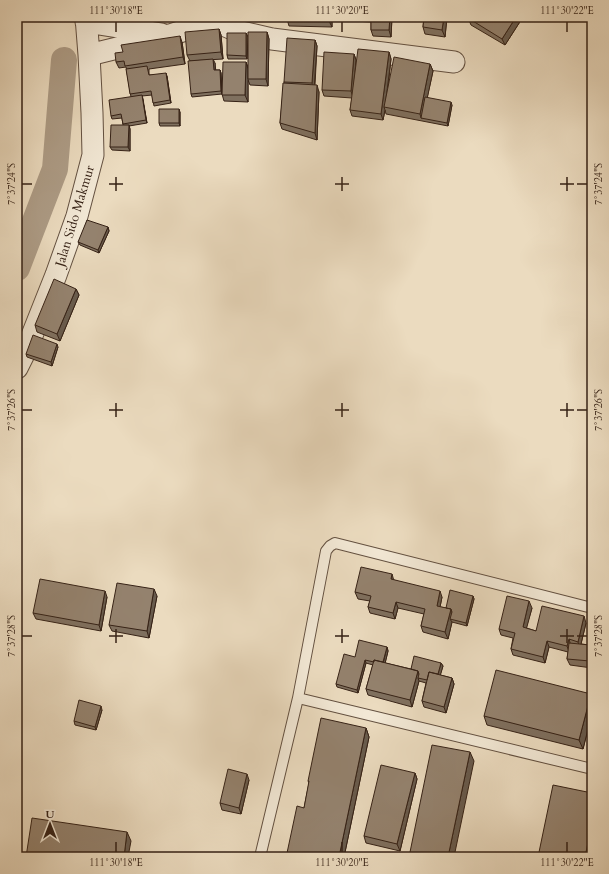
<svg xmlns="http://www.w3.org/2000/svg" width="609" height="874" font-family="Cardo,serif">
	<rect width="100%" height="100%" fill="#ebdbbf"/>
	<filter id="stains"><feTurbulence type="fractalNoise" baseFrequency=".005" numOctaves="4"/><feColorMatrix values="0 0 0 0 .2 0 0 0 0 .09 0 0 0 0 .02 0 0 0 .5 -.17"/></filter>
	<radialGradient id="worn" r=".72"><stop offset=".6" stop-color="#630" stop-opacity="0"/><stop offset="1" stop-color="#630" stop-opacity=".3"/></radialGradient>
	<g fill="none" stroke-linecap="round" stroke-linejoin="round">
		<!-- canal -->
		<path stroke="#ad9c86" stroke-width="26" d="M17,268l38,-99 9,-109"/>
		<!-- lane casing -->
		<g stroke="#635040" stroke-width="12">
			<path id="lane" d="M298,698l294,71
				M260,857l38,-159 28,-147 4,-5 5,-3 257,65"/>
		</g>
		<!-- street casing -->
		<g stroke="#635040" stroke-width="23">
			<path id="street" d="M214,21l23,10 35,8 182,23
				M86,22l76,12
				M89,55l81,-20 56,-18
				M17,368l10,-20 29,-73 21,-59 16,-61 -1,-42 -3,-58 -3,-38"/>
		</g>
		<!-- lane -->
		<use href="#lane" stroke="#f2e8d5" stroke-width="10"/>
		<!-- street -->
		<use href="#street" stroke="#f2e8d5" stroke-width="21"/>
	</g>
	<!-- wall -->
	<path fill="#7f705f" stroke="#362216" d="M287,17h45v10l-43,-1 -2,-7z
		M335,17h57l-1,20 -18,-1 -2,-6v-8l-35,-2z
		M424,17h23l-2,20 -20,-3 -2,-7z
		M469,17h54l-18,28 -34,-20 -3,-7z
		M219,29l2,6 2,24 -33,2 -3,-6z
		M267,32l2,7 -1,47 -18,-1 -2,-5v22l-24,-1 -2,-7 -30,3 -1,-3 24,-31v7h5l1,3 1,19 24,-30 2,5z
		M246,33l2,4 -1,22h-19l-1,-4z
		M315,40l2,6 -2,39 4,7 -2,48 -35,-11 -2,-6 4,-40v-1z
		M182,42l3,22 -36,5v6l18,1 4,27 -17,3 -2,-11 -10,1 5,27 -18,3 1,3v22l-18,-1 -2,-3 13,-22 -1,-7 -10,1 -1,-3 20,-19 -5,-30 -7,1 -3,-6z
		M389,52l2,7 -3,29 42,-24 3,7 -6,27 25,7 -4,21 -62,-12 -1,-4 -2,10 -31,-4 -2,-6 2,-12 -28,-2 -2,-6 32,-36 2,6 -1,9z
		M180,112v14h-20l-1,-3z
		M108,227l1,4 -10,22 -19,-8 -2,-3z
		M76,289l3,6 -19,46 -23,-9 -2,-7z
		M58,347l-6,19 -25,-9 -1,-3z
		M394,580l48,17 -2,10 6,1 27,-12 1,3 -7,27 -15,-4 -4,17 -25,-7 -2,-6 3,-12 -26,-6 -3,11 -25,-6 -2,-6 2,-6 -12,-2 -3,-7z
		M157,596l-8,42 -37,-7 -3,-6z
		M107,597l-6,34 -65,-12 -3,-6z
		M532,608l-6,20 10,3 50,-8 -5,21 9,1 2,-19v42l-22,-3 -3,-6 1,-7 -19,-5 -4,16 -32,-8 -2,-6 2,-11 -12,-3 -2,-6z
		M387,647l1,4 -3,12 26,6 30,-6 2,3 -3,9 12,3 2,6 -8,29 -22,-6 -2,-6 4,-18 -7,-2 -7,26 -44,-12 -2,-6 7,-24 -7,-2 -8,30 -21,-6 -1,-3 19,-27z
		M591,694l1,2v17l-9,36 -96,-24 -3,-9z
		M102,710l-6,20 -21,-5 -1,-4z
		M366,728l3,9 -25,120h-55l-2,-4 17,-45 5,-25 -1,-2z
		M415,773l2,6 -17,72 -34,-8 -2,-7z
		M249,780l-8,34 -19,-4 -2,-7z"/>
	<!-- shaded-wall -->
	<path fill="#685b4d" stroke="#362216" d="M329,17h3v10l-3,-6z
		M390,17h2l-1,20 -2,-7z
		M444,17h3l-2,20 -3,-7z
		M516,17h7l-18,28 -3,-6z
		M219,29l2,6 2,24 -2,-7z
		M267,32l2,7 -1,47 -2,-7z
		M246,33l2,4 -1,22 -1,-3z
		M180,36l2,6 3,22 -2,-7z
		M315,40l2,6 -3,44 -2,-7z
		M389,52l2,7 -6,48h-1l1,3 -2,10 -2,-6z
		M354,54l2,6 -3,38 -2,-7z
		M213,59l2,4 1,10 -2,-3z
		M246,62l2,7v33l-3,-7z
		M430,64l3,7 -10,47h-2l-1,-4z
		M220,70l1,3 1,21 -1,-3z
		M166,73l1,3 4,27 -1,-3z
		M317,85l2,7 -2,48 -2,-7z
		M142,95l1,4 4,24 -1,-3z
		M451,102l1,3 -4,21 -1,-3z
		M179,109l1,3v14l-1,-3z
		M129,125l1,4v22l-2,-4z
		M108,227l1,4 -10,22 -1,-3z
		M76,289l3,6 -19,46 -3,-7z
		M57,344l1,3 -6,19 -1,-4z
		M392,574l2,7 -3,-2z
		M154,589l3,7 -8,42 -2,-7z
		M105,591l2,6 -6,34 -2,-6z
		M440,591l2,6 -3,15 -2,-6z
		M473,596l1,3 -7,27 -1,-3z
		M529,601l3,7 -7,26 -2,-7z
		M396,602l2,6 -3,11 -2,-6z
		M451,609l2,7 -3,3 2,3 -4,17 -3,-7z
		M584,616l2,7 -6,25 -2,-6z
		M569,639l2,7 -2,6 -2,-6z
		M547,641l2,6 -4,16 -2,-6z
		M387,647l1,4 -4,17 -1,-4z
		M591,653l1,2v11l-2,-5z
		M365,660l1,3 -8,30 -1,-3z
		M441,663l2,3 -4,14 -2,-3z
		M418,671l2,7h-2l1,3 -7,26 -2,-7z
		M452,678l2,6 -8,29 -2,-6z
		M591,694l1,2v17l-9,36 -4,-9z
		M101,706l1,4 -6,20 -1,-3z
		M366,728l3,9 -25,120h-5z
		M470,752l4,9 -20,96h-6z
		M415,773l2,6 -17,72 -3,-7z
		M247,774l2,6 -8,34 -2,-6z
		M592,823v25l-2,9h-5z
		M127,832l4,9 -3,16h-4z"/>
	<!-- building -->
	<path fill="#94826e" stroke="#362216" d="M287,17h42v4l-42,-2z
		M371,17h19l-1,13h-18z
		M424,17h20l-2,13 -19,-3z
		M469,17h47l-14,22 -34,-21z
		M219,29l2,23 -34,3 -2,-23z
		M248,32h19l-1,47h-18z
		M227,33h19v23l-19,-1z
		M180,36l3,21 -58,9 -1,-5 -8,1 -1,-9 8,-1 -2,-7z
		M287,38l28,2 -3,43 -28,-1z
		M358,49l31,3 -8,62 -31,-4z
		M324,52l30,2 -3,37 -29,-1z
		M394,57l36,7 -10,50 -36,-7z
		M213,59l1,11h6l1,21 -30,3 -3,-33z
		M223,62h23l-1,33h-23z
		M147,66l2,9 17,-2 4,27 -17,3 -2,-12 -21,3 -4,-25z
		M283,83l34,2 -2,48 -35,-10z
		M142,95l4,25 -23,4 -2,-10 -10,2 -2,-16z
		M425,97l26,5 -4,21 -26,-5z
		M159,109h20v14h-20z
		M111,125h18l-1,22h-18z
		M87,220l21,7 -10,23 -20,-8z
		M54,279l22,10 -19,45 -22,-9z
		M33,335l24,9 -6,18 -25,-8z
		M361,567l31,7 -1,5 49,12 -3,15 14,3 -6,23 -24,-6 4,-17 -29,-7 -3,11 -25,-6 3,-11 -16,-4z
		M40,579l65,12 -6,34 -66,-12z
		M117,583l37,6 -7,42 -38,-6z
		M450,590l23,6 -7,27 -16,-4 2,-7 -1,-3 -5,-1z
		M507,596l22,5 -6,26 13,4 6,-25 42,10 -6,26 -9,-3 -2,7 -20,-5 -4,16 -32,-8 4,-16 -16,-4z
		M592,626v27h-1l-1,8 -23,-2 2,-16 21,2z
		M359,640l28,7 -4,15 -9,-2v2l-9,-2 -8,30 -21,-6 8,-30 11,3z
		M414,656l27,7 -3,11 -9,-2 -2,8 -9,-2 1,-4 -1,-3 -7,-2z
		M374,660l44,11 -8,29 -44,-11z
		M496,670l95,24 -12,46 -95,-24z
		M429,672l23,6 -8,29 -22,-6z
		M79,700l22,6 -6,21 -21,-6z
		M321,718l45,10 -27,129h-33l-19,-4 10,-47 7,2 5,-27h-1z
		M432,745l38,7 -22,105h-39z
		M381,765l34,8 -18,71 -33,-8z
		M228,769l19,5 -8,34 -19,-5z
		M553,785l39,8v30l-7,34h-47z
		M32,818l95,14 -3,25h-98z"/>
	<!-- ticks -->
	<path fill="none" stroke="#362216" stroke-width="1.5" d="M116,22v10M342,22v10M567,22v10M116,177v14M342,177v14M567,177v14M22,184h10M109,184h14M335,184h14M560,184h14M577,184h10M116,403v14M342,403v14M567,403v14M22,410h10M109,410h14M335,410h14M560,410h14M577,410h10M116,629v14M342,629v14M567,629v14M22,636h10M109,636h14M335,636h14M560,636h14M577,636h10M116,842v10M342,842v10M567,842v10"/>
	<g text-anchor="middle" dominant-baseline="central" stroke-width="4" stroke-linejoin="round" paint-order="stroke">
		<!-- street labels -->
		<g font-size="13" fill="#362216" stroke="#f2e8d5">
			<text transform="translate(75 216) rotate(-73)">Jalan Sido Makmur</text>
		</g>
	</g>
	<!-- margin -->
	<rect width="609" height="874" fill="none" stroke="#ebdbbf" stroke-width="44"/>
	<!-- north arrow -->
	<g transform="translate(50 824)" stroke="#f2e8d5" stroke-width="3" paint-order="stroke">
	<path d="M0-3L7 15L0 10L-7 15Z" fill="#362216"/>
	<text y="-6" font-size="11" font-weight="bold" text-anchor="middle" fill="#362216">U</text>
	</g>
	<rect x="22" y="22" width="565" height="830" fill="none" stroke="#362216" stroke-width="1.5"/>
	<g font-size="10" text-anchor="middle" fill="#362216">
		<text x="116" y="14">111°30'18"E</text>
		<text x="342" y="14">111°30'20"E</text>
		<text x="567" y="14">111°30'22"E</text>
		<text transform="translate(11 184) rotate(-90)" y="4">7°37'24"S</text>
		<text transform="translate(598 184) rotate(-90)" y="4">7°37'24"S</text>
		<text transform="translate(11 410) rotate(-90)" y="4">7°37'26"S</text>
		<text transform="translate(598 410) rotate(-90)" y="4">7°37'26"S</text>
		<text transform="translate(11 636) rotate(-90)" y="4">7°37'28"S</text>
		<text transform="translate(598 636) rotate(-90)" y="4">7°37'28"S</text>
		<text x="116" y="866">111°30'18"E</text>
		<text x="342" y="866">111°30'20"E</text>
		<text x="567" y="866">111°30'22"E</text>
	</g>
	<rect width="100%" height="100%" filter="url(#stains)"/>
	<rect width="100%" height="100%" fill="url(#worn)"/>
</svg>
